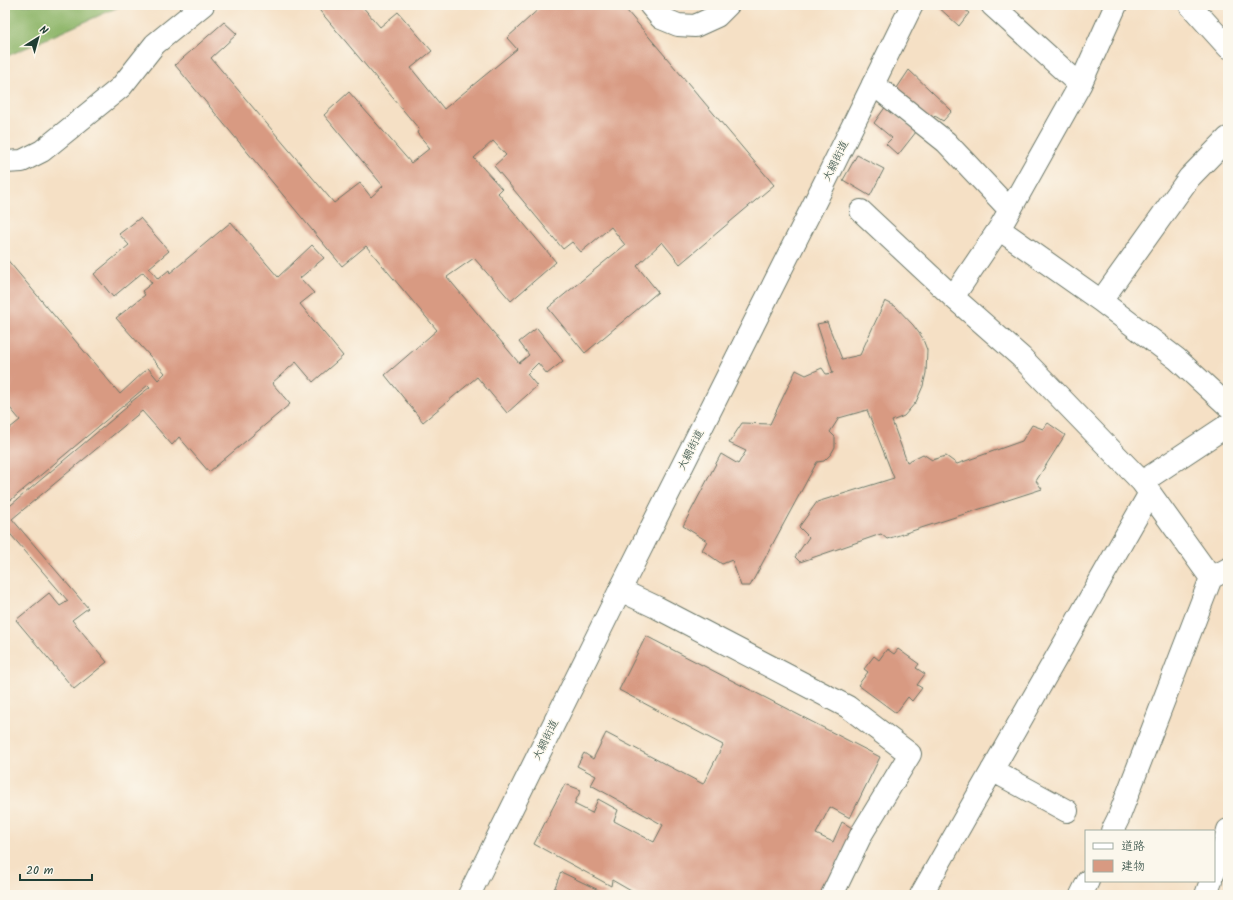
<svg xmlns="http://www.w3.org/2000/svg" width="1233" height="900" font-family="Kalam,'Klee One',sans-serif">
	<rect width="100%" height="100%" fill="#fbf7ec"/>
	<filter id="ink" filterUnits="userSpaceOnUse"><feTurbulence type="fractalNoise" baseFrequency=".025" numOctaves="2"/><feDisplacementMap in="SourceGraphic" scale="8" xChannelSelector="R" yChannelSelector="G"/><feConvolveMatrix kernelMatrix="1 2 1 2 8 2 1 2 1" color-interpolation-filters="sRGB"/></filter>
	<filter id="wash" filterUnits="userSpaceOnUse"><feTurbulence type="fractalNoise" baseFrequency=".012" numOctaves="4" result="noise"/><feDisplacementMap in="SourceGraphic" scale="16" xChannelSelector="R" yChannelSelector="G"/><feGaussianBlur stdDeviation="0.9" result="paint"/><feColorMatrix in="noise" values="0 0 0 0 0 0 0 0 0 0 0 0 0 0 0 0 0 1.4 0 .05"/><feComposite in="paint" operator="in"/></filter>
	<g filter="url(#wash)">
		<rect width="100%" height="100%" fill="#f5e0c5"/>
		<!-- forest -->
		<path fill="#90b76c" stroke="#587a50" d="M5,5h118l-118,52z"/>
		<g id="blocks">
			<!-- building -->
			<path fill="#d89a82" d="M315,5h46l19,22 18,-15 34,39 -21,17 33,41 73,-60 -10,-11 36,-33h79l152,180 -94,79 -18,-22 -25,24 21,26 -73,61 -37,-45 77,-63 -14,-18 -30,25 -9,-10 -9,7 -69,-83 12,-11 -13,-14 -19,17 28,31 -4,4 58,69 -45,39 -37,-43 -27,19 72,86 10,-8 -10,-13 18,-14 26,33 -16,13 -9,-11 -11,11 10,12 -30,27 -30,-36 -54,45 -38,-47 52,-45 -71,-84 -24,20 -167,-201 49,-43 13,12 -26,24 123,145 26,-20 11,14 12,-11 -59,-71 25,-23 62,71 19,-15 -13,-15 2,-4z
				M936,5h29l-2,3 6,5 -10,13z
				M909,70l43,41 -9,10 -8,-5 -5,5 -33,-33z
				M886,106l30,26 -18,23 -12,-11 6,-6 -18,-15z
				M857,155l27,14 -14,27 -27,-16z
				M140,218l29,33 -20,17 9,11 11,-9 1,3 61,-51 47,55 34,-32 12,13 -24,20 14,15 -14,11 43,52 -30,26 -17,-20 -24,21 18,21 -81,68 -30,-35 -7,8 -30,-34 -130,108 76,89 -16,12 35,42 -33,27 -58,-69 33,-27 11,13 8,-5 -63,-73v-18l122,-103 -1,-1 24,-19 -2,-2 -143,120v-73l15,-12 -15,-18v-145l115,137 28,-26 10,12 7,-7 -49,-55 29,-23 -3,-4 10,-8 -9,-11 -30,25 -19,-23 35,-29 -10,-11z
				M885,301l10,5 18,19 9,12 5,13 -1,23 -3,13 -7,16 -12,14 -12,5 15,41 16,-8 9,6 14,-4 11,8 65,-23 10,-16 11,4 5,-6 17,12 -29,46 6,8 -155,50 -6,-5 -81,28 -5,-5 14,-20 -10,-10 18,-25 77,-24 -27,-68 -28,8 -9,14 5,5v10l-4,7 -7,7 -7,1 -67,124h-9l-9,-26 -10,4 -20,-14 5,-9 -24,-15 38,-72 17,10 8,-13 -17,-8 13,-20 28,1 26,-54 10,5 16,-7 4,6 7,-1 -16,-49 10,-2 15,37 18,-4z
				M646,636l234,121 -30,61 -20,-11 -14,27 17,8 9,-20 12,7 -32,66h-184l-26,-15 -1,6 -77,-42 31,-60 16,6 -7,14 18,9 6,-14 20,11 -4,11 40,21 9,-17 -72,-40 5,-9 -19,-10 7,-13 9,6 13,-26 97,51 20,-39 -104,-55z
				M887,649l7,5 4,-5 21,15 -3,4 9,6 -8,11 5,3 -10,13 -4,-4 -12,16 -38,-28 10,-13 -4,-3 10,-13 5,4z
				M561,872l48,23h-57z"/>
		</g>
	</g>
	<g filter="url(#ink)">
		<use href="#blocks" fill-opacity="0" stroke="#6a7667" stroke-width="1"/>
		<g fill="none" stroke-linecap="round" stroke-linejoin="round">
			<!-- minor casing -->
			<g stroke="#6a7667" stroke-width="24">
				<path id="minor" d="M650,5l11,13 17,7 17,1 22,-10 11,-11
					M992,5l88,80
					M1190,5l38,42
					M873,84l73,58 64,68
					M5,162l17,-1 20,-10 79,-64 34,-43 48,-39
					M861,211l92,86 68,60 121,125 69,96
					M999,229l102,72 76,58 51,47
					M953,297l46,-68 11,-19 70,-125 36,-80
					M1101,301l88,-123 39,-40
					M1142,482l86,-57
					M620,590l38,18 190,99 62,47 -48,79 -30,62
					M992,770l75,41
					M1112,831l6,-12 93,-241 17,-9
					M1214,873l8,-20 6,-23
					M921,895l229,-402
					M1081,895l7,-14
					M1206,895l5,-14"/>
			</g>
			<!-- major casing -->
			<g stroke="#6a7667" stroke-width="24">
				<path id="major" d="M469,895l151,-305 205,-408 87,-177"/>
			</g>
			<!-- minor -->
			<use href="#minor" stroke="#fff" stroke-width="22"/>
			<!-- major -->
			<use href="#major" stroke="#fff" stroke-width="22"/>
		</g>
	</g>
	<g text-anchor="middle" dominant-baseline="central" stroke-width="3" stroke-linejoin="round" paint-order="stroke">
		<!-- street labels -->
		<g font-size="11" fill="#1f3d34" stroke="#fbf7ec">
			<text transform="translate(836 161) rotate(-64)">大網街道</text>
			<text transform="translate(691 450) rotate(-63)">大網街道</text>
			<text transform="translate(546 740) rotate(-64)">大網街道</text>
		</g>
	</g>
	<!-- margin -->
	<rect width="1233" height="900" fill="none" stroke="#fbf7ec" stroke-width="20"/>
	<!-- legend -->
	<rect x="1085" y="830" width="130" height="52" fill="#fbf7ec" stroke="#a3ada2"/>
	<rect x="1093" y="843" width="20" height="6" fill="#ffffff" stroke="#a3ada2"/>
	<text x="1121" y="850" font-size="12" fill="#1f3d34">道路</text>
	<rect x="1093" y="860" width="20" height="12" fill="#d89a82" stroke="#a3ada2"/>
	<text x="1121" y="870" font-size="12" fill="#1f3d34">建物</text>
	<!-- north arrow -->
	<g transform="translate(38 38) rotate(37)" stroke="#fbf7ec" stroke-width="3" paint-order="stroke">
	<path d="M0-3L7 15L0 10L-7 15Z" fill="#1f3d34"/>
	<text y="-6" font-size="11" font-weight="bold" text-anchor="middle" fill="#1f3d34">N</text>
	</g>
	<!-- scale -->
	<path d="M20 874v6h72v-6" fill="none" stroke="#1f3d34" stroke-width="2"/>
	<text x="26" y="874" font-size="12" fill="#1f3d34" stroke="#fbf7ec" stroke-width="3" paint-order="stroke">20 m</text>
</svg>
